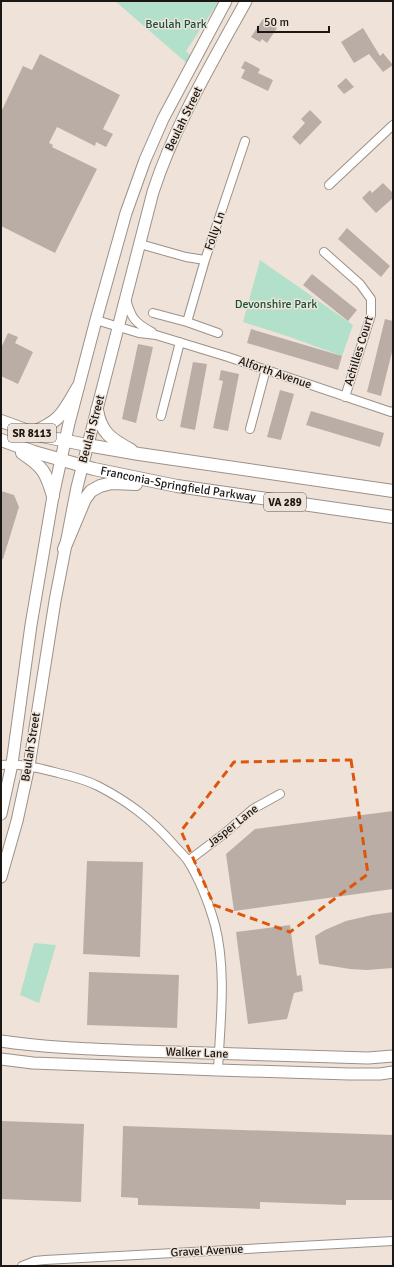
<svg xmlns="http://www.w3.org/2000/svg" width="394" height="1267" font-family="Signika,sans-serif">
	<rect width="100%" height="100%" fill="#efe3d9"/>
	<!-- green -->
	<path fill="#b2e0ca" d="M115,1h104l-33,50 8,8 -5,6z
		M260,260l93,65 -11,31 -52,-19 -47,-15z
		M34,943l22,2 -17,58 -19,-8z"/>
	<!-- building -->
	<path fill="#baada5" d="M263,19l14,9 -10,15 -5,-4 -2,3 -9,-5z
		M363,28l17,28 3,-3 10,12 -10,7 -14,-18 -15,9 -13,-21z
		M40,54l80,41 -17,34 10,5 -7,13 -10,-5 -1,4 -38,-19 -8,16 4,2 -1,2 45,22 -42,84 -54,-27v-114l22,-46 9,4z
		M245,61l15,8 -2,4 15,7 -5,11 -27,-13 4,-8 -4,-2z
		M346,78l8,9 -10,7 -7,-8z
		M310,110l12,12 -22,23 -8,-8 13,-14 -4,-4z
		M383,183l10,10v5l-17,15 -14,-15 8,-8 2,3z
		M347,228l43,38 -9,11 -43,-38z
		M312,274l45,36 -9,11 -45,-36z
		M385,319l8,2v27l-12,48 -14,-4z
		M251,329l91,27 -4,14 -91,-27z
		M8,333l10,4 -3,6 18,9 -15,32 -17,-8v-28z
		M138,344l15,3 -17,76 -14,-4z
		M193,362l14,2 -12,66 -15,-3z
		M221,370l18,4 -11,57 -15,-3 10,-47 -4,-1z
		M280,390l14,4 -13,46 -14,-3z
		M311,411l73,22 -4,14 -74,-22z
		M1,491l13,4 5,12 -16,52h-2z
		M393,811v78l-159,22 -8,-57 29,-25z
		M87,861l56,1 -3,95 -57,-3z
		M393,912v56l-26,2 -17,-1 -31,-5 -4,-28 10,-6 21,-9 26,-6z
		M290,925l7,51 4,-1 2,16 -9,2 -7,26 -39,5 -12,-92z
		M89,972l90,3 -2,53 -90,-3z
		M1,1121l83,3 -3,78 -80,-3z
		M123,1126l270,9v65h-47v5l-86,-3v7l-122,-4v-7l-17,-1z"/>
	<g fill="none" stroke-linecap="round" stroke-linejoin="round">
		<!-- street casing -->
		<g stroke="#9c9188" stroke-width="10">
			<path id="street" d="M329,185l64,-60
				M140,244l46,13 19,3
				M324,252l36,32 11,15v16l-26,82
				M126,299c5,19 9,24 26,33
				M153,313l34,9 31,11
				M96,320l43,13 17,2 72,22 163,55 2,-1
				M187,322l18,-62 40,-119
				M161,416l19,-74
				M250,429l16,-60
				M1,765c20,-2 38,3 57,8 13,3 28,7 40,13 31,16 53,33 76,59 4,5 10,10 14,16 12,19 21,43 27,64 12,46 5,99 3,145
				M188,861l37,-28 28,-24 27,-15
				M22,1266l13,-5 10,-1 348,-19"/>
		</g>
		<!-- secondary casing -->
		<g stroke="#9c9188" stroke-width="13">
			<path id="secondary" d="M1,814l11,-50 19,-139 22,-129 16,-73 27,-103 30,-107 19,-53 18,-41 63,-118
				M1,877l16,-56 12,-55 26,-165 22,-114 76,-295c22,-68 59,-129 93,-191
				M1,1041c46,7 93,8 139,10 76,3 152,5 228,7l25,-2
				M1,1059l32,4 185,7 131,4h31l13,-2"/>
		</g>
		<!-- primary casing -->
		<g stroke="#9c9188" stroke-width="14">
			<g id="primary">
				<path d="M97,410c4,23 14,29 34,40"/>
				<path d="M1,421l41,15 45,9 52,9 254,37"/>
				<path d="M31,433c30,-12 31,-19 47,-46"/>
				<path id="s1" d="M1,440l33,12 60,17 83,17 216,31"/>
				<path d="M22,453c21,14 24,19 31,43"/>
				<path d="M64,549l21,-50 6,-8 9,-5 12,-3 24,1"/>
			</g>
		</g>
		<!-- street -->
		<use href="#street" stroke="#fff" stroke-width="8"/>
		<!-- secondary -->
		<use href="#secondary" stroke="#fff" stroke-width="11"/>
		<!-- primary -->
		<use href="#primary" stroke="#fff" stroke-width="12"/>
	</g>
	<!-- marked area -->
	<path fill="none" stroke="#de560c" stroke-width="3" stroke-dasharray="8 5" stroke-linejoin="round" d="M351,760l17,114 -78,58 -76,-27 -33,-74 53,-69z"/>
	<g text-anchor="middle" dominant-baseline="central" stroke-width="3" stroke-linejoin="round" paint-order="stroke">
		<!-- shield labels -->
		<g fill="#efe3d9" stroke="#5b544f" stroke-width="1">
			<rect x="8" y="424" width="48" height="18" rx="3"/>
			<rect x="264" y="493" width="42" height="18" rx="3"/>
		</g>
		<g font-size="11" font-weight="bold" fill="#1b1714">
			<text x="32" y="433">SR 8113</text>
			<text x="285" y="502">VA 289</text>
		</g>
		<!-- park labels -->
		<g font-size="12" fill="#18533d" stroke="#efe3d9">
			<text x="176" y="24">Beulah Park</text>
			<text x="276" y="304">Devonshire Park</text>
		</g>
		<!-- street labels -->
		<g font-size="12" fill="#1b1714" stroke="#efe3d9">
			<text transform="translate(184 119) rotate(-64)">Beulah Street</text>
			<text transform="translate(215 231) rotate(-71)">Folly Ln</text>
			<text transform="translate(359 351) rotate(-73)">Achilles Court</text>
			<text transform="translate(275 373) rotate(19)">Alforth Avenue</text>
			<text transform="translate(92 429) rotate(-75)">Beulah Street</text>
			<text stroke="none"><textPath href="#s1" startOffset="183">Franconia-Springfield Parkway</textPath></text>
			<text transform="translate(31 747) rotate(-81)">Beulah Street</text>
			<text transform="translate(233 826) rotate(-38)">Jasper Lane</text>
			<text transform="translate(197 1053) rotate(2)">Walker Lane</text>
			<text transform="translate(207 1251) rotate(-3)">Gravel Avenue</text>
		</g>
	</g>
	<!-- border -->
	<rect width="394" height="1267" fill="none" stroke="#1b1714" stroke-width="4"/>
	<!-- scale -->
	<path d="M258 26v6h71v-6" fill="none" stroke="#1b1714" stroke-width="2"/>
	<text x="264" y="26" font-size="12" fill="#1b1714" stroke="#efe3d9" stroke-width="3" paint-order="stroke">50 m</text>
</svg>
